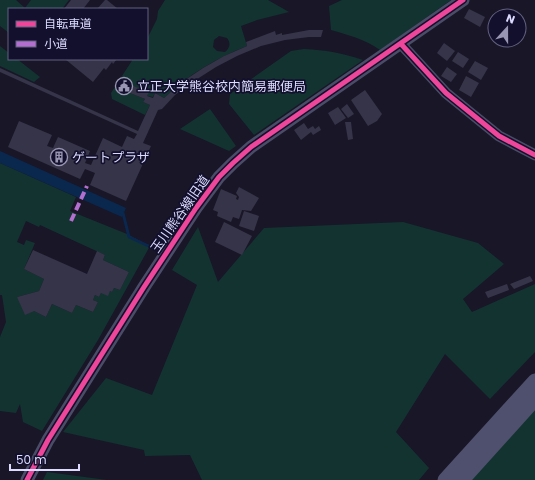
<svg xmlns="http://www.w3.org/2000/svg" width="535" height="480" font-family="Poppins,'Noto Sans JP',sans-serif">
	<rect width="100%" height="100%" fill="#181627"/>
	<!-- green -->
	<path fill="#133331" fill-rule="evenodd" d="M0,0h16l9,8 6,-8h38l-7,9h-53v24l-9,-7z
		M165,0h103l21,12 -32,8 -16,6 6,20c-31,12 -59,29 -83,52l-9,-5 -2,4 -6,-1 1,-4 -15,-5 -3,6 15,6 -2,3 7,3 -5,10 -33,-16 -1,-6 22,-34h14v-20l10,-20 1,-8zM219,36l8,2c4,5 3,10 -2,14l-8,-1 -4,-4 1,-7z
		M342,0h109l-71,50c-15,-11 -32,-15 -49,-20l-2,-24z
		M0,46l9,7v6h8l23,18 -6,5 -34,-16z
		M304,49c22,1 38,4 59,11l-109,75 -25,-31 1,-10 61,-43z
		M210,109l26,37 -7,5 -49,-22z
		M0,163l76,34 -6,14 57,23 23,12 -52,94 -56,91 -19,-9 -3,-18 -4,9 -16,-2v-74l6,-15 -4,-27h-2zM26,221l13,6 1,-2 65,30 -2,5 26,12 -9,18 -6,-2 -2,4 -2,-1 -9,2 -2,4 -4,-2 -2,5 5,2 -5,10 -17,-7 -4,8 -20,-9 -6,13 -12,-6 -17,-14 22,-6 5,-12 -20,-10 11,-26 -9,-3 -2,5 -7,-3z
		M403,222l75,21 26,21 -41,35 9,13 63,-28v68l-45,47 -45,-45 -49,78 33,36 -10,12h-217l-12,-25 -45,1 -1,-6 -81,-18 43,-54 46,17 45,-110 -25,-15 26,-43 20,55 46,-54z
		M535,408v72h-66z
		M47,472l60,8h-64z"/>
	<!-- water -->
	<path fill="#0a284e" d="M0,151l126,57 -4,9 -122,-54z"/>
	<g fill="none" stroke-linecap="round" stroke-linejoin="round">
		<!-- stream -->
		<path stroke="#0a284e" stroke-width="3" d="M120,212l3,1 6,24 26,12 19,-30"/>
	</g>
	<!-- building -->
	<path fill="#363448" d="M71,0h19l-7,9h-19z
		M105,0h2l11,9h-21z
		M469,9l16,8 -5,10 -16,-9z
		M309,30h14l-2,7h-12l-24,3 -24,6 -24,10 -21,11 -25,16 -16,12 -13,14 -4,1 -15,33 8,3 -25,55 -36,-16 5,-12 -10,-4 -5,10 -72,-32 11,-26 33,14 -5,11 6,2 5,-11 32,14 -5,12 6,2 12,-27 19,9 5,-11 7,3 3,-5 -137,-62v-4l138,63 12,-26 -7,-3 2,-3 -15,-6 3,-7 16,6 -2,4 6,2 2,-5 9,5 18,-16 21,-14 21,-12 23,-10 -1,-4 29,-11 1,4 6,-2v2z
		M444,43l11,8 -8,10 -10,-8z
		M458,52l11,7 -6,9 -11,-7z
		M65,59h52l-4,5 -1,-2 -6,8 -2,-2 -11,14z
		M475,61l13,7 -7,12 -13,-8z
		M447,67l10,7 -6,8 -10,-6z
		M466,76l13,7 -8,14 -12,-7z
		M122,81l7,3 -3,8 -8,-3z
		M365,90l17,24 -5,7 -9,5 -17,-26z
		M347,104l7,10 -6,4 -7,-9z
		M338,107l8,11 -11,7 -7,-12z
		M345,122h6l2,17 -5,1z
		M304,123l4,6 5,-3 2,3 4,-3 2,4 -8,5 -2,-3 -10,8 -7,-10z
		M239,187l20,11 -8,13 -9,-1 -3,9 -6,-2 -2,5 -14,-6 1,-4 -5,-2 8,-21 16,7 -1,3 2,1 1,-3 -3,-4z
		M244,211l15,5 -5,15 -15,-5z
		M224,222l28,14 -10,19 -27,-13z
		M33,250l54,24 10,-23 8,4 -2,5 26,12 -9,18 -6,-2 -2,4 -2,-1 -2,5 -7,-3 -2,4 -4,-2 -2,5 5,2 -5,10 -17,-7 -4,8 -20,-9 -6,13 -12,-6 -9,4 -8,-18 22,-6 5,-12 -20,-10z
		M530,276l3,5 -19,8 -4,-5z
		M507,284l2,6 -21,8 -3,-6z"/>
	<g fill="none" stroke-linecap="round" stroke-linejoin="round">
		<!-- minor -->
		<path stroke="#4b4c67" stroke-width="11" d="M401,44l45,49 53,43 36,19"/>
		<!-- tertiary -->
		<path stroke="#4b4c67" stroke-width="13" d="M27,480l21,-40 96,-153 52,-79 23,-31 14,-14 18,-16 212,-147"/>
		<!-- secondary -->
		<path stroke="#4f506d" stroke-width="15" d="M445,480l90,-99
			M462,480l73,-81"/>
		<!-- quiet -->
		<path stroke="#b36fd0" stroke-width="4" stroke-dasharray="8 4" stroke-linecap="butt" d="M71,221l16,-35"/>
		<!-- cycleway casing -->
		<g stroke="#12102d" stroke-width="8">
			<path id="cycleway" d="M401,44l45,49 53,43 36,19
				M27,480l21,-40 96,-153 52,-79 23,-31 14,-14 18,-16 212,-147"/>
		</g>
		<!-- cycleway -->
		<use href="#cycleway" stroke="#ed469a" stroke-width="5"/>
	</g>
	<!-- icons -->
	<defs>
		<g id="civic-ring" transform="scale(0.9)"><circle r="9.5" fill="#12102d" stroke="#9896b3" stroke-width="1.5"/><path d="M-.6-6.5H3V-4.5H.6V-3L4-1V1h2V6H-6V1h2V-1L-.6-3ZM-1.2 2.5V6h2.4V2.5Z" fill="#9896b3"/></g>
		<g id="building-ring" transform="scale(0.9)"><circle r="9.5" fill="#12102d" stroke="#9896b3" stroke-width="1.5"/><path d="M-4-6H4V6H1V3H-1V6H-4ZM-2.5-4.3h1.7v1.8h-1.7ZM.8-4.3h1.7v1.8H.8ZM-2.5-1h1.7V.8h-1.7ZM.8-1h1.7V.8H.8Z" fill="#9896b3"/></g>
	</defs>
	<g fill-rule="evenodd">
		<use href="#civic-ring" x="124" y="86"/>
		<use href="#building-ring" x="59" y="157"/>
	</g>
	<g text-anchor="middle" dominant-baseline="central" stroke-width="3.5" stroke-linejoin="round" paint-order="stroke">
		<!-- poi labels -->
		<g font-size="13" fill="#dddbff" stroke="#12102d" text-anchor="start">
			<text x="137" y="86">立正大学熊谷校内簡易郵便局</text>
			<text x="72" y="157">ゲートプラザ</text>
		</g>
		<!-- street labels -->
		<g font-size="13" fill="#dddbff" stroke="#12102d">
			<text transform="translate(180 214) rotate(-55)">玉川熊谷線旧道</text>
		</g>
	</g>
	<!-- legend -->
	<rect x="8" y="8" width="140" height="52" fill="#12102d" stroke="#636181"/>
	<rect x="16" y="21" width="20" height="6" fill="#ed469a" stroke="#636181"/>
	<text x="44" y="28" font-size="12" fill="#dddbff">自転車道</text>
	<rect x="16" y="41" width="20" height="6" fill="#b36fd0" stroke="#636181"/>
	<text x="44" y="48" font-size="12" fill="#dddbff">小道</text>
	<!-- north arrow -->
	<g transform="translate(507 28) rotate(21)"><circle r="19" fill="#12102d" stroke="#636181"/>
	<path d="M0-3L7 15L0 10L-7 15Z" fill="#9896b3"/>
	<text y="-6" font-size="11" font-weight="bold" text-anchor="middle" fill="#dddbff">N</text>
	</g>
	<!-- scale -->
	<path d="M10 464v6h69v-6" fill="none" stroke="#dddbff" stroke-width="2"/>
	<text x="16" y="464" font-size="12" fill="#dddbff" stroke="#12102d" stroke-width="3" paint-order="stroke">50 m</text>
</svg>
